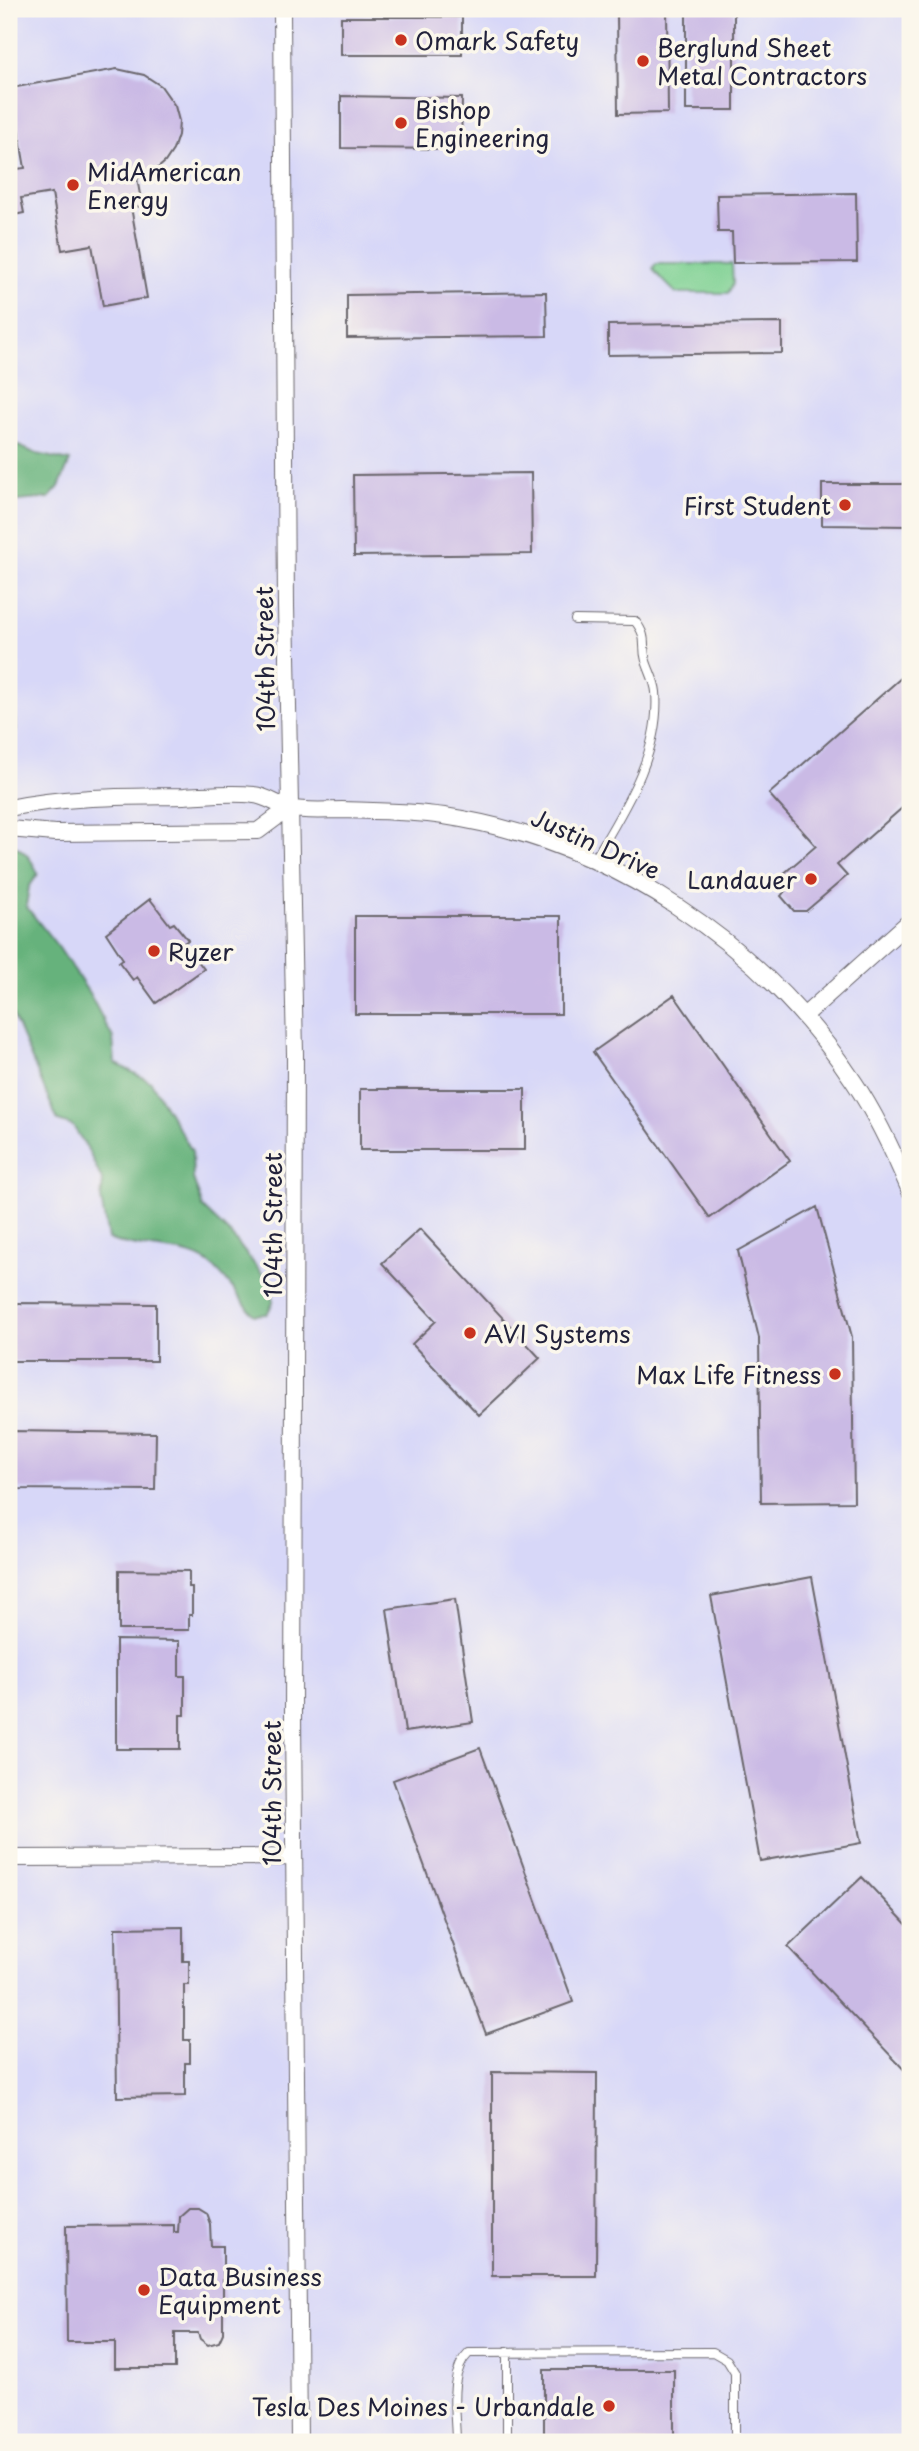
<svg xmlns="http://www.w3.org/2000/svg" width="919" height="2451" font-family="'Playpen Sans',sans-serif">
	<rect width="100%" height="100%" fill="#fbf7ec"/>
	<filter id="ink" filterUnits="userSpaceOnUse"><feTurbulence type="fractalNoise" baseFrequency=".0143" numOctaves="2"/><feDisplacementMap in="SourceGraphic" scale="14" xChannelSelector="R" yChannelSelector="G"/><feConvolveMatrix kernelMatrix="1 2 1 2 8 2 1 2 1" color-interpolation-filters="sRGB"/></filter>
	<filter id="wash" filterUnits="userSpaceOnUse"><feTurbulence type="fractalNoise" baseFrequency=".00686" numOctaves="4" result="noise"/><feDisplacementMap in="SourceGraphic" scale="28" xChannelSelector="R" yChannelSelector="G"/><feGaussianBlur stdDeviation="1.57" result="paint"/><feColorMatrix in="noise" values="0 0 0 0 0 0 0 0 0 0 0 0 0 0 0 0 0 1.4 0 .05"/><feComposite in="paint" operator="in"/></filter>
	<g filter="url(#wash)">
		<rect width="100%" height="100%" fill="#f0e4c7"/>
		<!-- built -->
		<path fill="#d7d7f8" d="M9,9h901v2433h-901z"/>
		<!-- green -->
		<path fill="#7dd092" stroke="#507966" stroke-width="2" d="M656,264h76l1,20 -5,9h-52l-21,-21 -2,-4z"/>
		<!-- forest -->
		<path fill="#66b27c" stroke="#446a5c" stroke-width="2" d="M9,442l28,12 33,7 -11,26 -10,11 -40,4z
			M9,672l1,24 6,33 -7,19z
			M9,843c15,6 23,16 29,31l-9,13 -3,19 33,42 30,45 24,45 2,25 36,19 41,69 1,27 10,30 28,27 41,51 1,17 -6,11 -13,1c-15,-16 -27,-38 -44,-51 -23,-18 -73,-13 -102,-25l-7,-40 2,-17 -16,-34 -14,-22 -15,-5 -49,-115z"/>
		<g id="blocks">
			<!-- building -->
			<path fill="#cabae5" d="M617,9h50l1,104 -50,1z
				M686,9h48v101h-48z
				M341,17h121v38h-121z
				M117,69l27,6 17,11 14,20 4,15 -1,14 -5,15 -8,12 -14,12 -14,4 5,28 -11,1 16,91 -44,8 -11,-61 -30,5 -10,-57 -31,5 3,15 -15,3v-46l16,-2 -14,-80z
				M341,96l121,2 -1,51 -120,-1z
				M856,193l1,69 -124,1 -1,-31h-14l-1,-37z
				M546,292l1,44 -200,2v-43z
				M782,323v30l-174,2v-30z
				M904,442h6v84l-88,-1v-41h82z
				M531,473l1,81 -178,2 -1,-81z
				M910,670v131l-73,64 10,11 -41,35h-12l-13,-15 4,-5 -10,-10 41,-35 -47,-52z
				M150,899l20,26 4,-2 14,17 -4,3 20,26 -48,34 -19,-26 -4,3 -14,-18 4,-3 -17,-26z
				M355,916h206v98h-206z
				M674,995l116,166 -80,57 -117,-166z
				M360,1089h165v61h-165z
				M817,1207l35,130 2,165 -93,1 -2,-165 -21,-87z
				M420,1229l120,129 -61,57 -67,-71 24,-23 -54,-58z
				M9,1303l147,1v57h-147z
				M9,1431l147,2 -1,57 -146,-1z
				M119,1570l70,1v16h3v28h-3v15h-70z
				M812,1577l49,266 -101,18 -49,-265z
				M455,1599l18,123 -68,10 -18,-123z
				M116,1640l63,1v35h6v39h-5v34h-64z
				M480,1748l93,254 -87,32 -93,-254z
				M862,1877l48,51v148l-122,-129z
				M183,1927v34h6v24h-5v55h6v23h-5v33l-68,1 -2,-169z
				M492,2072l105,1 -1,203h-104z
				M188,2208h10l8,5 4,11 1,22h12v87l-4,9 -11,3 -8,-6 -2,-6h-23v35h-60v-26h-48l-1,-116 108,-1v7h4l1,-16z
				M544,2370h130v72h-130z"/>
		</g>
	</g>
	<g filter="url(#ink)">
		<use href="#blocks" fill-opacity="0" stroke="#6a666c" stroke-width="2"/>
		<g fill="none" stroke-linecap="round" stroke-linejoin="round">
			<!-- lane casing -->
			<g stroke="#6a666c" stroke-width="10">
				<path id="lane" d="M575,620l60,1c14,18 6,22 11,40 3,10 9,20 10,31 5,62 -33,119 -63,170
					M507,2352v90
					M456,2442c0,-28 -9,-68 13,-89l244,-1 14,8 8,13v69"/>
			</g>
			<!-- street casing -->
			<g stroke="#6a666c" stroke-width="18">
				<path id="street" d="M282,9l4,597 9,448 -2,661 6,727
					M9,808c58,-12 116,-11 175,-12 23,-1 48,-4 70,-1 12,1 23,10 35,13 17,4 36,2 53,2 34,1 68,1 102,6 166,25 318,127 410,266 23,34 40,71 56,109
					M9,829l46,4 203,-2 31,-23
					M804,1016l106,-95
					M9,1858l285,-1"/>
			</g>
			<!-- lane -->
			<use href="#lane" stroke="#fff" stroke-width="8"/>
			<!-- street -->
			<use href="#street" stroke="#fff" stroke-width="16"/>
		</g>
	</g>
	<!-- markers -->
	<g fill="#c8321e" stroke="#fbf7ec" stroke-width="2.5">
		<circle cx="401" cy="40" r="7"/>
		<circle cx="643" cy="61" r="7"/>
		<circle cx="401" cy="123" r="7"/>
		<circle cx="73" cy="185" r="7"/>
		<circle cx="845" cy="505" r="7"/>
		<circle cx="811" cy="879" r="7"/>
		<circle cx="154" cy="951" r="7"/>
		<circle cx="470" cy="1333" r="7"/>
		<circle cx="835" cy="1374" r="7"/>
		<circle cx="144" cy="2290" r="7"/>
		<circle cx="609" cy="2406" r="7"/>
	</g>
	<g text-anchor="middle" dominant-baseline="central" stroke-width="7" stroke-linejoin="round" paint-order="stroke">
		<!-- poi labels -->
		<g font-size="24" fill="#22223b" stroke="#fbf7ec" text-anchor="start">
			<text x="415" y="40">Omark Safety</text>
			<text x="657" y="47">Berglund Sheet<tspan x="657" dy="28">Metal Contractors</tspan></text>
			<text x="415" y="109">Bishop<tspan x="415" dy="28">Engineering</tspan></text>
			<text x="87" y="171">MidAmerican<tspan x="87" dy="28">Energy</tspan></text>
			<text x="831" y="505" text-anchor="end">First Student</text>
			<text x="797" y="879" text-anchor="end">Landauer</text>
			<text x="168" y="951">Ryzer</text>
			<text x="484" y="1333">AVI Systems</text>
			<text x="821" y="1374" text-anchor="end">Max Life Fitness</text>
			<text x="158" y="2276">Data Business<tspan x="158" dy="28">Equipment</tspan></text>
			<text x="595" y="2406" text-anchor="end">Tesla Des Moines - Urbandale</text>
		</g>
		<!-- street labels -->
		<g font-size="24" fill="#22223b" stroke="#fbf7ec">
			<text transform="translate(264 659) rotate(-91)">104th Street</text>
			<text transform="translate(596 843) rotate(24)">Justin Drive</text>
			<text transform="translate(272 1225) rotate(-90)">104th Street</text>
			<text transform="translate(271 1793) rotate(-90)">104th Street</text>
		</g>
	</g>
	<!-- margin -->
	<rect width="919" height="2451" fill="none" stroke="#fbf7ec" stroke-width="35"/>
</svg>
